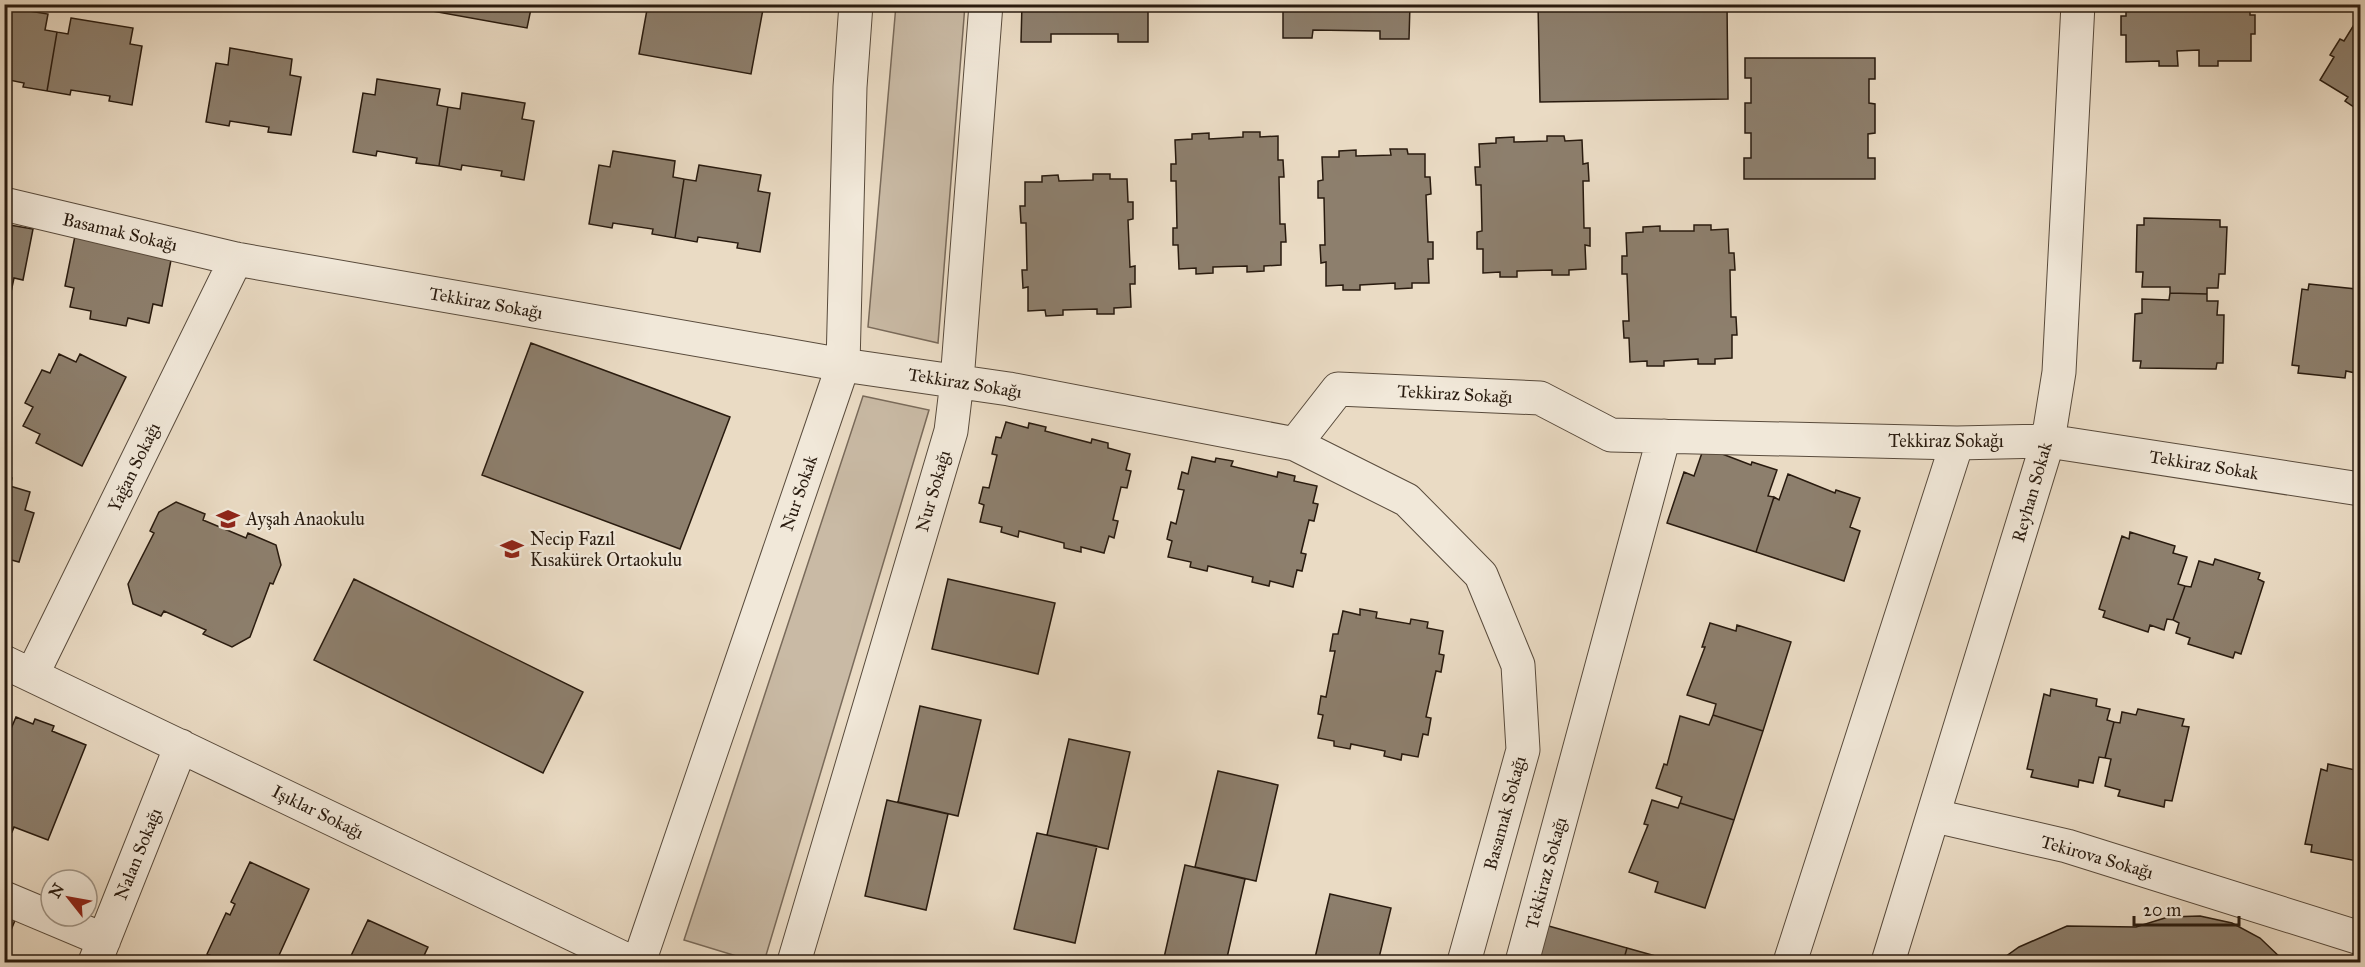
<svg xmlns="http://www.w3.org/2000/svg" width="2365" height="967" font-family="'IM FELL Great Primer',serif">
	<rect width="100%" height="100%" fill="#eadbc4"/>
	<filter id="stains"><feTurbulence type="fractalNoise" baseFrequency=".00333" numOctaves="4"/><feColorMatrix values="0 0 0 0 .2 0 0 0 0 .09 0 0 0 0 .02 0 0 0 .5 -.17"/></filter>
	<radialGradient id="worn" r=".72"><stop offset=".6" stop-color="#630" stop-opacity="0"/><stop offset="1" stop-color="#630" stop-opacity=".3"/></radialGradient>
	<!-- green -->
	<path fill="#c9baa5" stroke="#796a5a" stroke-width="1.5" d="M896,5h69l-27,338 -70,-16z
		M863,396l66,14 -165,552h-8l-72,-22z"/>
	<!-- building -->
	<path fill="#8d7f6d" stroke="#291b0f" stroke-width="1.5" d="M416,4h116l-5,24 -112,-20z
		M648,4h116l-13,70 -112,-20z
		M1022,4h126v38h-30v-8h-67v8h-30z
		M1283,4h127l-1,35h-29v-8l-67,-1 -1,8h-29z
		M1538,4h189l1,95 -188,3z
		M2126,4h124v11h5v19h-4v27h-33v5h-19v-16l-22,1 1,15h-19v-5l-33,1v-27h-5v-19h5z
		M4,7l44,7 -3,16 12,2 -10,59 -24,-4 1,-4 -20,-4z
		M2360,15v96l-15,-10 3,-4 -28,-17 14,-23 -4,-2 10,-16 4,2z
		M71,18l62,10 -3,16 12,2 -10,59 -23,-4 1,-5 -39,-6 -1,5 -23,-4 10,-59 11,2z
		M230,48l62,11 -2,16 11,2 -10,58 -23,-3 1,-5 -39,-6 -1,5 -23,-4 10,-59 12,2z
		M1745,58h130v21h-6v24l6,1v29l-7,1v24h7v21h-131v-21h7v-25h-6v-30h6v-25h-6z
		M377,79l63,10 -3,16 11,2 -9,59 -23,-3 1,-5 -40,-7 -1,5 -23,-4 10,-59 12,2z
		M462,93l63,10 -3,16 12,2 -10,59 -23,-4 1,-5 -40,-6 -1,5 -22,-4 9,-59 12,2z
		M1243,132h17v5l18,-1v24h5l1,17h-5l1,47h5l1,18h-5v23l-17,1v5l-17,1v-6l-34,1v6l-17,1v-6l-17,1 -1,-24h-5v-17h4l-1,-47h-5v-17h5l-1,-24 17,-1v-5l17,-1v6l34,-2z
		M1547,136h17l1,5 17,-1 1,24 5,-1 1,18h-6l1,47h6v18l-5,-1 1,24 -17,1v5h-17v-5l-35,1v6h-17v-5l-17,1v-24h-6v-17l5,-1 -1,-46h-5l-1,-18h5l-1,-23 17,-1v-5l18,-1v5l33,-1z
		M1390,149h17l1,5h17v23h5l1,17 -5,1 2,47h5v17h-5l1,24h-17v5l-17,1v-6l-35,2v5h-17v-5l-17,1v-24l-5,1 -1,-18h5l-1,-47h-6v-17l5,-1 -1,-23h17v-6l17,-1v6l35,-1z
		M613,151l62,10 -2,16 11,2 -9,59 -23,-4 1,-5 -40,-6 -1,5 -23,-4 10,-59 11,2z
		M699,165l62,10 -3,16 12,2 -10,59 -23,-4 1,-5 -40,-6 -1,5 -22,-4 9,-59 12,2z
		M1093,174h17v5h17l1,23h5v17l-5,1 2,47 5,-1v18h-5l1,23 -17,1v6h-17v-5l-34,1v5l-17,1 -1,-6 -17,1v-24l-5,1 -1,-18h5l-1,-47h-5l-1,-17h5v-24h17v-6l16,-1 1,6 34,-1z
		M2144,218l76,2v7h7l-2,47h-6l-1,14h-11v6l-37,-1v-6h-28l1,-15h-7l1,-47h7z
		M4,224l29,5 -10,51 -9,-2 -4,19 -6,-1z
		M1694,225h17v5l17,-1 1,24h5l1,17h-5l1,47h5l1,18h-5v23l-17,1v5h-17v-5l-34,2v5h-17v-5l-17,1 -1,-24h-5l-1,-17h6l-2,-47h-5v-18h5l-1,-23 17,-1v-5l17,-1v5h34z
		M75,236l97,19 -10,51 -9,-2 -4,19 -21,-5 -2,8 -36,-7 1,-8 -21,-4 4,-19 -9,-2z
		M2309,284l47,5 -1,7 5,1v77l-14,-3 -1,7 -47,-5 1,-7 -7,-1 10,-76 6,1z
		M2170,293l37,1v7h11l-1,14h7l-1,48h-6l-1,6 -76,-1 1,-7h-8l2,-47 7,-1v-14l27,1z
		M531,343l199,74 -50,132 -198,-74z
		M59,354l17,8 4,-8 46,23 -44,89 -46,-23 4,-9 -17,-8 10,-19 -8,-4 17,-33 8,3z
		M1006,422l22,6 1,-5 17,4 -1,4 46,12 1,-4 16,4v5l22,6 -4,16 5,1 -4,17 -6,-1 -8,33 5,1 -4,17 -5,-2 -5,17 -23,-6v5l-17,-4v-5l-45,-12 -1,6 -17,-5 1,-5 -22,-5 4,-17 -5,-2 4,-16 6,1 8,-33 -5,-1 4,-17 5,1z
		M1704,447l47,18 1,-3 25,8 -9,26 6,1 -18,55 -89,-29 17,-51 10,4z
		M1192,457l23,5 1,-4 17,3 -2,5 46,11 1,-5 17,4 -1,5 23,5 -4,17 5,1 -4,17 -5,-1 -8,33 5,1 -4,17 -5,-1 -4,17 -23,-6 -1,5 -17,-4 1,-5 -45,-11 -1,5 -17,-4 1,-5 -23,-5 4,-16 -5,-2 4,-17 5,2 8,-34 -6,-1 4,-17 6,2z
		M1788,474l47,19 1,-3 24,8 -10,29 10,4 -16,50 -88,-29 18,-55 5,3z
		M4,476l8,2 -2,8 20,6 -5,18 9,3 -15,49 -15,-4z
		M176,502l29,12 -2,6 43,18 2,-5 28,12 5,20 -8,19 -3,-1 -20,54 -18,10 -29,-13 3,-4 -42,-19 -3,5 -28,-12 -5,-20 26,-51 -4,-2 9,-19z
		M2130,532l45,14 -2,7 14,4 -9,27 7,2 -12,34 -6,-1 -3,11 -14,-5 -2,7 -45,-15 2,-6 -6,-2 23,-73 7,3z
		M2215,559l45,14 -2,6 6,3 -23,72 -6,-2 -2,6 -45,-14 2,-6 -14,-5 3,-10 -6,-3 12,-34 6,1 8,-26 14,4z
		M354,579l229,113 -40,81 -229,-113z
		M948,579l107,24 -17,71 -106,-25z
		M1360,609l17,3 -1,6 34,6 1,-5 17,3 -1,6 16,3 -4,23 5,1 -3,17 -5,-1 -10,46 5,1 -3,17 -5,-1 -5,23 -16,-3 -1,6 -17,-4 1,-5 -34,-7 -1,5 -16,-3v-5l-16,-3 5,-23 -5,-1 3,-18 5,1 9,-46h-5l3,-17h5l5,-23 17,4z
		M1710,623l26,8 1,-6 54,17 -28,89 -50,-16 3,-11 -29,-9 18,-48h-3z
		M2051,689l46,10 -1,7 14,3 -3,11 7,2 -9,36 -6,-1 -6,26 -14,-3 -1,7 -47,-10 2,-7 -6,-1 17,-75 6,2z
		M920,706l61,14 -23,96 -60,-14z
		M2138,709l46,10 -2,7 7,1 -17,74 -7,-1 -1,7 -46,-11 2,-6 -15,-4 6,-27 -6,-1 9,-36 6,1 2,-11 14,3z
		M1713,715l50,16 -29,89 -54,-17 2,-6 -26,-9 8,-24 3,1 13,-49 29,9z
		M16,717l17,7 2,-5 19,7 -2,5 34,14 -38,95 -34,-13 -2,5 -8,-3v-84z
		M1069,739l61,13 -22,97 -61,-14z
		M2328,764l32,7v84l-3,6 -46,-9 1,-7 -7,-1 16,-75 6,2z
		M1218,771l60,14 -22,96 -61,-14z
		M887,800l61,14 -22,96 -61,-14z
		M1652,800l26,8 2,-5 54,17 -29,88 -50,-16 3,-10 -29,-10 19,-47 -4,-1z
		M1037,833l60,13 -22,97 -61,-14z
		M250,862l59,27 -33,73h-51l-18,-8 19,-41 4,2 5,-11 -4,-2z
		M1185,865l60,14 -19,83h-63z
		M1330,894l61,14 -13,54h-64z
		M4,914l12,4 -12,29z
		M2200,916l32,7 28,15 25,24h-287l21,-15 48,-21 69,1 32,-10z
		M368,920l60,27 -7,15 -72,-2z
		M1538,923l89,25 -4,14h-97z
		M1627,948l50,14h-54z"/>
	<g fill="none" stroke-linecap="round" stroke-linejoin="round">
		<!-- minor casing -->
		<g stroke="#594b3c" stroke-width="35">
			<path id="minor" d="M4,204l232,55 607,106 166,24 286,55 43,-55 202,9 71,37 346,8 91,-2 312,48
				M1295,444l112,56 74,75 37,90 5,85 -59,212
				M4,662l627,300
				M32,675l204,-416
				M1935,816l132,30 293,92
				M4,898l100,42
				M95,962l86,-216
				M639,962l204,-597 7,-278 6,-83
				M794,962l157,-531 6,-50 29,-377
				M1522,962l142,-526
				M1790,962l167,-519
				M1888,962l160,-521 11,-69 19,-368"/>
		</g>
		<!-- minor -->
		<use href="#minor" stroke="#f1e8d9" stroke-width="33"/>
	</g>
	<!-- icons -->
	<defs>
		<g id="school-bare" transform="scale(1.8)"><path d="M0-5L7-2L0 1L-7-2ZM-4 1L0 2.5L4 1V4Q0 6-4 4Z" fill="#8f2418" stroke="#f1e8d9" stroke-width="2.5" paint-order="stroke"/></g>
	</defs>
	<g fill-rule="evenodd">
		<use href="#school-bare" x="228" y="519"/>
		<use href="#school-bare" x="512" y="549"/>
	</g>
	<g text-anchor="middle" dominant-baseline="central" stroke-width="4.5" stroke-linejoin="round" paint-order="stroke">
		<!-- street labels -->
		<g font-size="18" fill="#291b0f" stroke="#f1e8d9">
			<text transform="translate(120 232) rotate(13)">Basamak Sokağı</text>
			<text transform="translate(486 303) rotate(10)">Tekkiraz Sokağı</text>
			<text transform="translate(965 383) rotate(9)">Tekkiraz Sokağı</text>
			<text transform="translate(1455 394) rotate(3)">Tekkiraz Sokağı</text>
			<text x="1946" y="441">Tekkiraz Sokağı</text>
			<text transform="translate(2204 465) rotate(9)">Tekkiraz Sokak</text>
			<text transform="translate(134 467) rotate(-64)">Yağan Sokağı</text>
			<text transform="translate(933 491) rotate(-74)">Nur Sokağı</text>
			<text transform="translate(2032 492) rotate(-74)">Reyhan Sokak</text>
			<text transform="translate(799 493) rotate(-71)">Nur Sokak</text>
			<text transform="translate(318 812) rotate(26)">Işıklar Sokağı</text>
			<text transform="translate(1505 813) rotate(-75)">Basamak Sokağı</text>
			<text transform="translate(138 854) rotate(-68)">Nalan Sokağı</text>
			<text transform="translate(2097 857) rotate(16)">Tekirova Sokağı</text>
			<text transform="translate(1546 873) rotate(-75)">Tekkiraz Sokağı</text>
		</g>
		<!-- poi labels -->
		<g font-size="18" fill="#291b0f" stroke="#f1e8d9" text-anchor="start">
			<text x="246" y="519">Ayşah Anaokulu</text>
			<text x="530" y="539">Necip Fazıl<tspan x="530" dy="21">Kısakürek Ortaokulu</tspan></text>
		</g>
	</g>
	<!-- margin -->
	<rect width="2365" height="967" fill="none" stroke="#eadbc4" stroke-width="24"/>
	<rect x="6" y="6" width="2353" height="955" fill="none" stroke="#291b0f" stroke-width="3"/>
	<rect x="12" y="12" width="2341" height="943" fill="none" stroke="#291b0f" stroke-width="1.5"/>
	<!-- north arrow -->
	<g transform="translate(69 898) rotate(301)"><circle r="28" fill="#f1e8d9" stroke="#a19688" stroke-width="1.5"/>
	<path d="M0-4.5L10 22L0 15L-10 22Z" fill="#8f2418"/>
	<text y="-9" font-size="16" font-weight="bold" text-anchor="middle" fill="#291b0f">N</text>
	</g>
	<!-- scale -->
	<path d="M2134 916v9h105v-9" fill="none" stroke="#291b0f" stroke-width="3"/>
	<text x="2143" y="916" font-size="18" fill="#291b0f" stroke="#f1e8d9" stroke-width="4.5" paint-order="stroke">20 m</text>
	<rect width="100%" height="100%" filter="url(#stains)"/>
	<rect width="100%" height="100%" fill="url(#worn)"/>
</svg>
